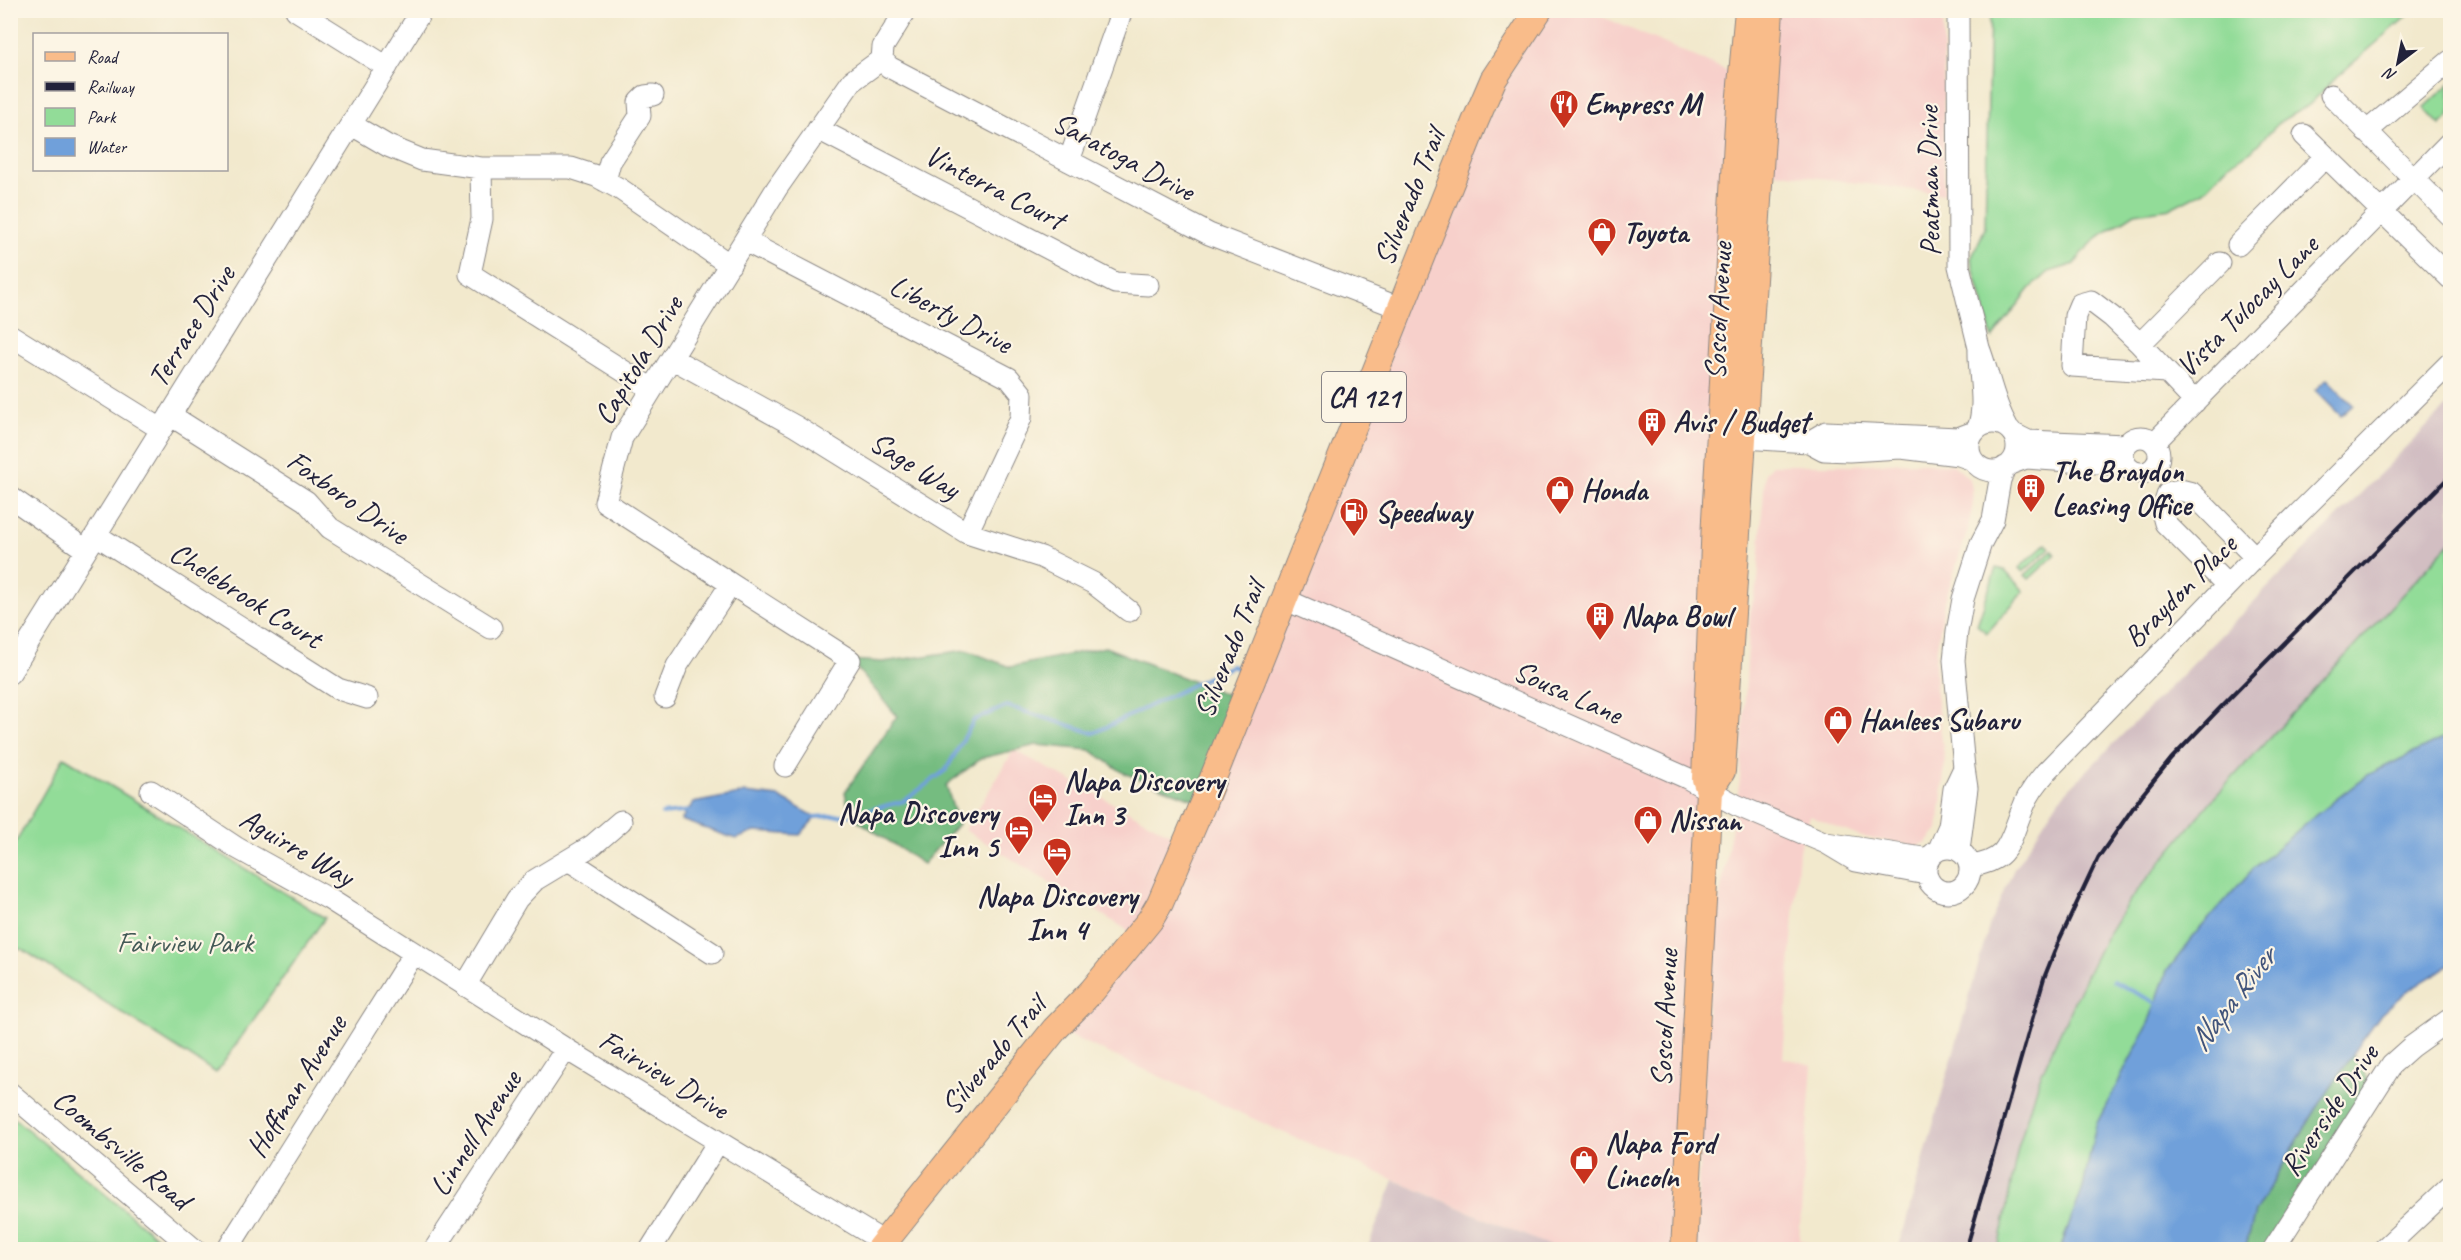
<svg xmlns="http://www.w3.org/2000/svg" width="2461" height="1260" font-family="Caveat,sans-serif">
	<rect width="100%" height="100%" fill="#fcf5e5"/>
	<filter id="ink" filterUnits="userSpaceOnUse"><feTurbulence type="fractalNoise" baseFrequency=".0167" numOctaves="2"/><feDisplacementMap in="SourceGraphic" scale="12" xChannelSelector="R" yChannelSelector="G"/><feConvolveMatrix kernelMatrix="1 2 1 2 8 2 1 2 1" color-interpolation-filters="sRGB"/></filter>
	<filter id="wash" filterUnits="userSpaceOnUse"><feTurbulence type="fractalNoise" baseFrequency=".008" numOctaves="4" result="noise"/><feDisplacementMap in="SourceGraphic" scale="24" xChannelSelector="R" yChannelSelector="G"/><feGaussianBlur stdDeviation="1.35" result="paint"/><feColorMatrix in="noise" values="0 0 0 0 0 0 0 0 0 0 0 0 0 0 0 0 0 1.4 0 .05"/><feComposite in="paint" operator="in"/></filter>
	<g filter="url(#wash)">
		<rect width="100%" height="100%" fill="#f2e9cd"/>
		<!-- built -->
		<path fill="#f7d0cb" d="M1539,11h50l153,66 -67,1172h-118l-268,-114 -234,-106 82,-93 -172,-106 49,-80 173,93 213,-535z
			M1770,11h173l1,183 -178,-23z
			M1907,462l47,3 15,14 3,9 1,15 -5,26 -24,75 -9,55 1,36 9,68 -7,67 -11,13 -11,3 -58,-10 -48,-20 -11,34 -16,208 29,7 -13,174 22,10 -126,1 15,-296 30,-174 10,-167 8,-32 7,-108 7,-8h81z"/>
		<!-- industrial -->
		<path fill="#d2bec2" d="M2450,403v140l-238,257 -83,101 -25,39 -24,47 -43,97 -19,64 -20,101 -100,1 92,-327 24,-54 45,-70z
			M1394,1180l163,69h-190z"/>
		<!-- green -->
		<path fill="#92dc98" stroke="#5a7f6a" stroke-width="1.5" d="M1990,11h423l-75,65 -29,29 -28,16 -30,30 -21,13 -26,27 -33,17 -36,5 -37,24 -15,15 -8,12 -26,8 -19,17 -38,49 -21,-79 14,-31z
			M2450,84v32l-10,9 -16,-17z
			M2450,543v192l-82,40 -56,43 -59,51 -55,62 -31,40 -20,56 -51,98 -13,63 -23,61 -62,1 20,-102 19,-64 43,-96 24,-48 25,-39 83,-101z
			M2046,544l4,4 -27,24 -4,-4z
			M2052,551l3,4 -26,24 -4,-4z
			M1996,568l8,2 20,21 -37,42 -10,-8z
			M64,757l261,161 -109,155 -194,-124 -11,1v-99z
			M10,1115l161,134h-160z"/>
		<!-- forest -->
		<path fill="#75bc80" stroke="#4c6f5e" stroke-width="1.5" d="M1105,647l138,54 -40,102 -79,-30 -34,-23 -53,-5 -55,13 -36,27 12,39 -35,40 -73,-49 -5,-23 52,-76 -47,-56 33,2 83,-12 44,17z
			M2353,1054l21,35 -101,160 -28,1 10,-38 60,-101z"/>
		<!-- water -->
		<path fill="#70a0da" stroke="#49618a" stroke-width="1.5" d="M2327,379l26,26 -12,11 -26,-26z
			M2450,735v230l-43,26 -26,23 -18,25 -48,72 -43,72 -17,29 -10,37h-185l23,-61 13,-63 51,-98 20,-56 31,-40 55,-62 59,-51 56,-43z
			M745,793l34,4 37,20 -16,18 -45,-3 -19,7 -55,-19 12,-17z"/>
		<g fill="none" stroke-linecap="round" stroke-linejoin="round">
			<!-- stream -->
			<path stroke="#70a0da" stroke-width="4" d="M662,814l29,-3
				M814,817l36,-2 54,-14 42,-31 28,-50 33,-14 87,27 137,-67 11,4
				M2113,981l47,24"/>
		</g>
	</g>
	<g filter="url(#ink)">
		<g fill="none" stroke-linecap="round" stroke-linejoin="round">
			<!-- minor casing -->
			<g stroke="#8a8684" stroke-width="23">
				<path id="minor" d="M296,10l91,57
					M906,10l-23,37 -1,12 7,8 320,167 191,74
					M1958,10l1,256 20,82
					M2331,95l119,120
					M352,125l36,21 34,14 59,8h90l25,8 24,13 110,76
					M818,129l297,154 33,2
					M2366,132l84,-71
					M2304,135l146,143
					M1069,161l53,-151
					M481,168l1,51 -12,55 182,115
					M605,181l5,-19 30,-46 -1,-14 6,-6 8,-1
					M745,241l264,137 13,16 -1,24 -54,115
					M2238,245l87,-88
					M10,335l151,94
					M2140,344l80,-81
					M673,359l122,67 172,107 74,24 52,26 36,28
					M2166,372l-94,-6 3,-50 5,-12 11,-3 21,16 28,27 55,58
					M170,415l136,86 24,27 161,100
					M1969 447a24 24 0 1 1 48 0a24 24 0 1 1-48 0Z
					M1978,428c9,-25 0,-53 1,-80 10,26 14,54 28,78
					M2014,434l14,7 98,4
					M1728,437l81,5 15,8 25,1 52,-3 58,7 14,5
					M2123 455a18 18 0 1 1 36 0a18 18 0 1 1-36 0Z
					M1809,442l17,-10 132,6 16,-6
					M2154,443l296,-301
					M2010,464l16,-6 100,7
					M2168,493l-6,19 3,11 62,62
					M2168,493l12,-3 12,3 63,64
					M10,497l76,53
					M96,535l242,154 29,9
					M731,584l119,76 -65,106
					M1284,599l403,179 49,27 90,38
					M10,673l412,-663
					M665,697l12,-31 54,-82 -126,-82 17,-64 155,-250 75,-107 30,-22
					M1964,768l-10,-108 3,-28 6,-33 18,-56 12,-23 7,-40 5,-13
					M151,791l86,57 92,51 237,150 318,193
					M1926 870a22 22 0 1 1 44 0a22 22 0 1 1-44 0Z
					M1939,849l10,-23 5,-37 10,-21 3,20 -8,62
					M570,861l142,92
					M1970,866c41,-5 39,-26 53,-58 5,-14 14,-25 23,-36l209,-215 195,-194
					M1926,874l-70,-13 -30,-18 103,16
					M465,986l52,-87 18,-19 58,-35 28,-24
					M10,1093l185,157
					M227,1250l187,-297
					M434,1250l132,-201
					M650,1250l68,-108
					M2273,1250l119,-186 19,-17 39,-28
					M2383,1250l67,-63"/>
			</g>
			<!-- major casing -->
			<g stroke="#8a8684" stroke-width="28">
				<path id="major" d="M1709,791l13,-20 48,-761
					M878,1250l177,-221 37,-38 58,-71 10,-17 43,-100 272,-681 18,-42 46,-70
					M1684,1250l25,-459 -4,-12 10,-260 24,-413 9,-96"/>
			</g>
			<!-- minor -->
			<use href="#minor" stroke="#fff" stroke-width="21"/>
			<!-- major -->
			<use href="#major" stroke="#f9bc8a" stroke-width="26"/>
			<!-- rail -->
			<path stroke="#22223b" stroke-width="4" d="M1966,1250l78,-272 14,-35 40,-85 44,-63 29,-36 49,-51 230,-232"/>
		</g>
	</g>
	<!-- icons -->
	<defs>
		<g id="restaurant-pin" transform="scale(1.5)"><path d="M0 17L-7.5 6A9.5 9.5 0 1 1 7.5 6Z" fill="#c8321e" stroke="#fcf5e5"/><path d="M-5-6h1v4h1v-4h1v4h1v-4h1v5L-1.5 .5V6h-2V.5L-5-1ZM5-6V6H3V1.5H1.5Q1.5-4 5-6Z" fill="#fff"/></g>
		<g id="shop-pin" transform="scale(1.5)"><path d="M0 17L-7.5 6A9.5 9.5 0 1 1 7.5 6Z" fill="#c8321e" stroke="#fcf5e5"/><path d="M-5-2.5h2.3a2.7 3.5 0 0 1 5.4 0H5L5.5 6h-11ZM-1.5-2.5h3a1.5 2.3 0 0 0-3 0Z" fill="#fff"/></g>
		<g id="building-pin" transform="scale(1.5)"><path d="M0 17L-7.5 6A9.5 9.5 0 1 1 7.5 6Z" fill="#c8321e" stroke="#fcf5e5"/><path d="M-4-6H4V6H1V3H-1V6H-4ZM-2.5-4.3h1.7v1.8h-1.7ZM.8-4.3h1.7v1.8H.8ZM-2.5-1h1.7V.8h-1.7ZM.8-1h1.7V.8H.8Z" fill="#fff"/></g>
		<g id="fuel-pin" transform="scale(1.5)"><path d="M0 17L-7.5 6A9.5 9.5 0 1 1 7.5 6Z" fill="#c8321e" stroke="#fcf5e5"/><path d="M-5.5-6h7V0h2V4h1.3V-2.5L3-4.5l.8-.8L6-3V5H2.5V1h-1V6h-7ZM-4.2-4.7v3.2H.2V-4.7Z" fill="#fff"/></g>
		<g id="hotel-pin" transform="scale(1.5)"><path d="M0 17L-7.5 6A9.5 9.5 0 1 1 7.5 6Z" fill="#c8321e" stroke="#fcf5e5"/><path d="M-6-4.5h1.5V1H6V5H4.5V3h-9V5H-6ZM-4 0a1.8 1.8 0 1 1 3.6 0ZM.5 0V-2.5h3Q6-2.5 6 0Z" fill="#fff"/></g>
	</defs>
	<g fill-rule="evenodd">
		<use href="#restaurant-pin" x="1564" y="104"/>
		<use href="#shop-pin" x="1602" y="232"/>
		<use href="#building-pin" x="1652" y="422"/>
		<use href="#building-pin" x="2031" y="488"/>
		<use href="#shop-pin" x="1560" y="490"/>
		<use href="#fuel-pin" x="1354" y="512"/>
		<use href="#building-pin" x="1600" y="616"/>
		<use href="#shop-pin" x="1838" y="720"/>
		<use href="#hotel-pin" x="1043" y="798"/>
		<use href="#shop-pin" x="1648" y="820"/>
		<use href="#hotel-pin" x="1019" y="830"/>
		<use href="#hotel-pin" x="1057" y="852"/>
		<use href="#shop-pin" x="1584" y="1160"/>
	</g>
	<g text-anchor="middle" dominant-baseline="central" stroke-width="4.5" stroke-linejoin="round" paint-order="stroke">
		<!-- shield labels -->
		<rect fill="#fcf5e5" stroke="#63616e" stroke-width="1.5" x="1322" y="372" width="84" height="50" rx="4.5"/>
		<g font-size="28" font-weight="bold" fill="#22223b">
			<text x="1364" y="397">CA 121</text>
		</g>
		<!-- poi labels -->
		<g font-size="30" font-weight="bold" fill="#22223b" stroke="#fcf5e5" text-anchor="start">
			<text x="1585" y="104">Empress M</text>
			<text x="1623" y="232">Toyota</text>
			<text x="1673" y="422">Avis / Budget</text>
			<text x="2052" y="471">The Braydon<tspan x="2052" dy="34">Leasing Office</tspan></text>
			<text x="1581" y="490">Honda</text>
			<text x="1375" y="512">Speedway</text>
			<text x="1621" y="616">Napa Bowl</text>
			<text x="1859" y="720">Hanlees Subaru</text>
			<text x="1064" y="781">Napa Discovery<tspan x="1064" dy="34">Inn 3</tspan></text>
			<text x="998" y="813" text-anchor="end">Napa Discovery<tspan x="998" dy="34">Inn 5</tspan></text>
			<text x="1669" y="820">Nissan</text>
			<text x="1057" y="896" text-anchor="middle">Napa Discovery<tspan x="1057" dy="34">Inn 4</tspan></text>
			<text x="1605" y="1143">Napa Ford<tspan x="1605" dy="34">Lincoln</tspan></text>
		</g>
		<!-- street labels -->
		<g font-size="30" fill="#22223b" stroke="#fcf5e5">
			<text transform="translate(1124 156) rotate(28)">Saratoga Drive</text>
			<text transform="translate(1929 181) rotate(-91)">Peatman Drive</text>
			<text transform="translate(995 187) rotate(27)">Vinterra Court</text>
			<text transform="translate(1409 197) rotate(-68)">Silverado Trail</text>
			<text transform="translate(2247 306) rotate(-45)">Vista Tulocay Lane</text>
			<text transform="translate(1718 311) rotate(-87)">Soscol Avenue</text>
			<text transform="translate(951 314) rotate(28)">Liberty Drive</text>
			<text transform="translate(191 326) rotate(-58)">Terrace Drive</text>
			<text transform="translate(638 360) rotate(-59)">Capitola Drive</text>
			<text transform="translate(915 465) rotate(32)">Sage Way</text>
			<text transform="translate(348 497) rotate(35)">Foxboro Drive</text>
			<text transform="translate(2180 591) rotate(-45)">Braydon Place</text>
			<text transform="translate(246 595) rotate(32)">Chelebrook Court</text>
			<text transform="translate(1229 649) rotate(-68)">Silverado Trail</text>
			<text transform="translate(1568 692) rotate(24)">Sousa Lane</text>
			<text transform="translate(297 847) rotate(30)">Aguirre Way</text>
			<text transform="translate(1664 1018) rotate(-87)">Soscol Avenue</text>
			<text transform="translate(993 1055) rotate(-50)">Silverado Trail</text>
			<text transform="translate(664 1074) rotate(31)">Fairview Drive</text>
			<text transform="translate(296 1086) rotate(-58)">Hoffman Avenue</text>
			<text transform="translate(2329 1110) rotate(-56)">Riverside Drive</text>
			<text transform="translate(475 1133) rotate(-57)">Linnell Avenue</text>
			<text transform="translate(122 1149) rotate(40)">Coombsville Road</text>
		</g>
		<!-- park labels -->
		<g font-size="30" fill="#445a57" stroke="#fcf5e5">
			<text x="185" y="942">Fairview Park</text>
		</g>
		<!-- water labels -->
		<g font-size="32" font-style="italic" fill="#41547b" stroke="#fcf5e5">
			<text transform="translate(2232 999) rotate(-52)">Napa River</text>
		</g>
	</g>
	<!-- margin -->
	<rect width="2461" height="1260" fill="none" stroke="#fcf5e5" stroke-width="36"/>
	<!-- legend -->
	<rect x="33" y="33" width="195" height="138" fill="#fcf5e5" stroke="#a5a1a1" stroke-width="1.5"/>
	<rect x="45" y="52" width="30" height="9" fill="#f9bc8a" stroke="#a5a1a1" stroke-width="1.5"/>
	<text x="87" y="63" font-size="18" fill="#22223b">Road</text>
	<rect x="45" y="82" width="30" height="9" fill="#22223b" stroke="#a5a1a1" stroke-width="1.5"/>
	<text x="87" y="93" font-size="18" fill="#22223b">Railway</text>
	<rect x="45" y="108" width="30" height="18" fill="#92dc98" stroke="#a5a1a1" stroke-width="1.5"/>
	<text x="87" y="123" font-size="18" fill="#22223b">Park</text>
	<rect x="45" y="138" width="30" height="18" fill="#70a0da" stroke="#a5a1a1" stroke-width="1.5"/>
	<text x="87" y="153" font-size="18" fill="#22223b">Water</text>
	<!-- north arrow -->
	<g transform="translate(2398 63) rotate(212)" stroke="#fcf5e5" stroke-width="4.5" paint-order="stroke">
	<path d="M0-4.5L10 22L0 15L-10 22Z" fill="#22223b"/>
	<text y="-9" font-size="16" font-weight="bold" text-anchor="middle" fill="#22223b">N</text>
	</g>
</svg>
